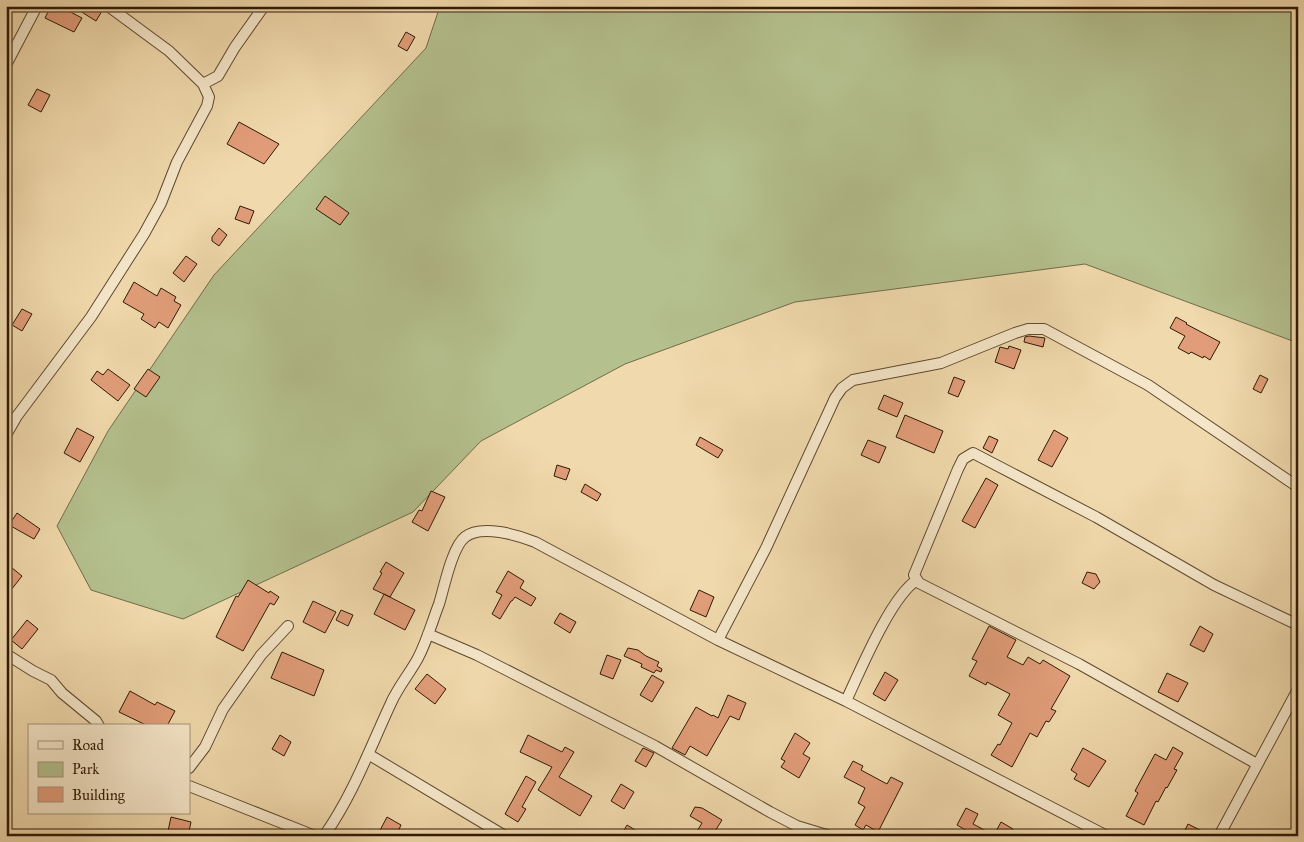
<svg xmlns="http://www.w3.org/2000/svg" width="1304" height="842" font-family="'IM FELL Great Primer',serif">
	<rect width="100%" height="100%" fill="#f0d9ac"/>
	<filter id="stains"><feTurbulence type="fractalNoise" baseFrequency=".004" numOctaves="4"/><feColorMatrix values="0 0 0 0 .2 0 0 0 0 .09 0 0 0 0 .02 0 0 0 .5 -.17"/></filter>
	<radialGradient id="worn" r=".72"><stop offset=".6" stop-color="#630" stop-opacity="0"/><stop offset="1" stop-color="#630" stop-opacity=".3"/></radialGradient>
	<!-- green -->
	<path fill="#b4c08e" stroke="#726c49" d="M440,6h858v337l-213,-79 -290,38 -170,62 -144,77 -68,71 -230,107 -92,-29 -34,-64 51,-95 106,-156 212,-227z"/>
	<!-- building -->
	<path fill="#e19d79" stroke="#2f1904" d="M51,6h8l23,12 -8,14 -29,-14z
		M72,6h23l7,5 -6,10z
		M406,32l9,5 -8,14 -9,-5z
		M37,89l13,6 -9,17 -13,-7z
		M239,122l40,22 -15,20 -37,-20z
		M325,196l24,17 -9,12 -24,-16z
		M240,206l14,5 -5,13 -14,-5z
		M219,228l8,7 -8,11 -7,-5v-4z
		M186,256l11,8 -13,18 -11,-9z
		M134,282l23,14 4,-8 15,9 -2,4 7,4 -13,23 -9,-6 -4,6 -14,-9 3,-5 -21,-12z
		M22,309l10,5 -10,17 -10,-6z
		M1176,317l11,6 -1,1 34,18 -10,18 -6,-4 -1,2 -12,-6 -2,2 -11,-6 7,-12 -15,-8z
		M1029,336l16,2 -2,9 -19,-5 1,-5z
		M1009,346l12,4 -7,19 -19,-7 5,-15 8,2z
		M108,369l22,16 -12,16 -27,-21 6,-9 6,4z
		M148,369l12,8 -14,20 -12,-8z
		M1260,375l8,4 -7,14 -8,-4z
		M954,377l11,4 -7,16 -10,-4z
		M884,395l19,8 -6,14 -19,-8z
		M905,415l38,16 -9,22 -38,-16z
		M77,428l17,9 -14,25 -16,-9z
		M1054,430l14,8 -16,29 -14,-7z
		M989,436l9,4 -6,13 -9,-5z
		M700,437l23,13 -5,8 -22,-13z
		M868,440l18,7 -7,16 -18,-8z
		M557,465l13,4 -4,11 -12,-4z
		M986,478l12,7 -23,43 -13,-7z
		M585,484l16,10 -4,7 -16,-9z
		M431,491l14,6 -17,34 -16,-9 7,-12 3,1z
		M17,513l23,16 -6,10 -25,-14z
		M386,562l18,11 -14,24 -17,-8 9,-16 -2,-1z
		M6,563l16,13 -11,14 -5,-4z
		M508,571l16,10 -4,7 16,10 -5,8 -16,-9 -3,4h-1l-11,18 -8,-5 10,-19 -6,-3z
		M1087,572l9,2 4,8 -6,7 -12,-6z
		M248,580l21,13 1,-2 9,6 -5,8 -4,-2 -27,48 -27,-14 20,-41 2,1z
		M699,590l15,7 -8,20 -16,-7z
		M384,594l31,16 -10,20 -31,-16z
		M313,601l23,11 -11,21 -22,-11z
		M341,610l12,5 -5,11 -12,-6z
		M560,613l16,9 -6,11 -16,-10z
		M27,620l11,9 -16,20 -11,-9z
		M989,626l27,14 -9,17 16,8 5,-8 12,7 3,-4 27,16 -19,33 5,2 -7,11 -3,-1 -9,16 -7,-4 -18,34 -21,-12 7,-11 2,1 12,-22 -14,-8 12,-21 -23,-12 -1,3 -17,-9 8,-15 -5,-2z
		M1200,626l13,8 -9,18 -14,-7z
		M628,648l10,2 8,6 13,6 -2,4 5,3 -1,3 -5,-2 -2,3 -13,-6 1,-3 -18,-8z
		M282,652l42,18 -10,26 -43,-18z
		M607,655l14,5 -8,19 -13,-5z
		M885,672l13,8 -13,21 -12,-7z
		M1167,673l21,10 -10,19 -20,-10z
		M427,674l19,15 -11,15 -20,-15z
		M652,675l12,7 -12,20 -12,-7z
		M130,691l25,14 2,-3 18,9 -8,15h-19l-29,-14z
		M728,695l18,8 -7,17 -9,-4 -23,40 -17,-10 -5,9 -13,-7 24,-41 16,9 1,-1 5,3z
		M795,733l15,10 -7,11 7,4 -11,20 -18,-11 4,-6 -4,-2z
		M280,735l11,7 -7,14 -12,-7z
		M528,735l34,17 3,-5 9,5 -15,25 33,19 -12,20 -42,-26 14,-23 -32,-15z
		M1173,747l10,6 -9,16 3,1 -10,18 -1,-1 -8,15 -2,-1 -12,24 -18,-9 12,-23 -3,-2 20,-37 11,6z
		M643,748l11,5 -8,14 -11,-6z
		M1083,748l23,13 -17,26 -15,-8 3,-5 -6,-4z
		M853,761l10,5 -2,4 26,14 4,-7 12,6 -25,49 -12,-7 -3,5 -8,-5 10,-18 -7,-4 7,-15 -21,-11z
		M526,776l10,6 -14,25 4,2 -8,13 -13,-8z
		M621,784l13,8 -10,17 -13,-8z
		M695,807l7,1 20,12 -10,16h-18l8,-13 -12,-7z
		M966,808l12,6 -5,10 21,11 7,-13 12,7 -4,7h-33l-19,-11z
		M171,817l20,5 -3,14h-21z
		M387,817l14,8 -5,11h-19z
		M1188,824l24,12h-30z
		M627,825l18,11h-24z"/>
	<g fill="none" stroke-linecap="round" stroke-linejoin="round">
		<!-- street casing -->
		<g stroke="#5f492e" stroke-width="12">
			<path id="street" d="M6,65l31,-59
				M203,84l15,-8 17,-29 29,-41
				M6,435l11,-19 74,-99 53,-83 17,-31 16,-41 30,-56 2,-9 -6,-13 -34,-33 -61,-45
				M428,634l49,21 178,91 115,66 27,14 33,10
				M718,640l48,-92 69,-150 7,-10 11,-8 88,-17 74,-30 13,-4h16l104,56 150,102
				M6,654l27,17 18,9 11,13 34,28 3,5
				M846,701c14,-30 45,-105 71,-121
				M368,754l137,82
				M1257,764l-178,-100 -160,-81 -5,-8 44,-106 5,-10 10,-6 123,64 118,68 84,40
				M189,768l16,-21 18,-38 38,-54 27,-29
				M189,786l126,50
				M324,836c29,-41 46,-88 67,-133 7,-16 19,-30 27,-45 9,-17 14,-36 21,-54 5,-16 13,-57 26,-67 16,-13 53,-2 70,5l183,98 128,61 261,135
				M1219,836l79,-147"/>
		</g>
		<!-- street -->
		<use href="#street" stroke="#f5e6c9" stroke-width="10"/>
	</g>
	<!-- margin -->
	<rect width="1304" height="842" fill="none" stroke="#f0d9ac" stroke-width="25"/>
	<rect x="8" y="8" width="1289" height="827" fill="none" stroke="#2f1904" stroke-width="2.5"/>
	<rect x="12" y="12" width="1279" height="817" fill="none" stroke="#2f1904"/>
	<!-- legend -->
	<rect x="28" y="724" width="162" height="90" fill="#f5e6c9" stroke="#a6947a"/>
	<rect x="38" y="741" width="25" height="8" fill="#f5e6c9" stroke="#a6947a"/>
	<text x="72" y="750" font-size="15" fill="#2f1904">Road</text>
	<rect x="38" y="762" width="25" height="15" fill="#b4c08e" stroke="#a6947a"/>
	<text x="72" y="774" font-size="15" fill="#2f1904">Park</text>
	<rect x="38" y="787" width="25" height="15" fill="#e19d79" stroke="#a6947a"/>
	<text x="72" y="800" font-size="15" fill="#2f1904">Building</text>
	<rect width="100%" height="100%" filter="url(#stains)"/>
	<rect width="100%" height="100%" fill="url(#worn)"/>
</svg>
